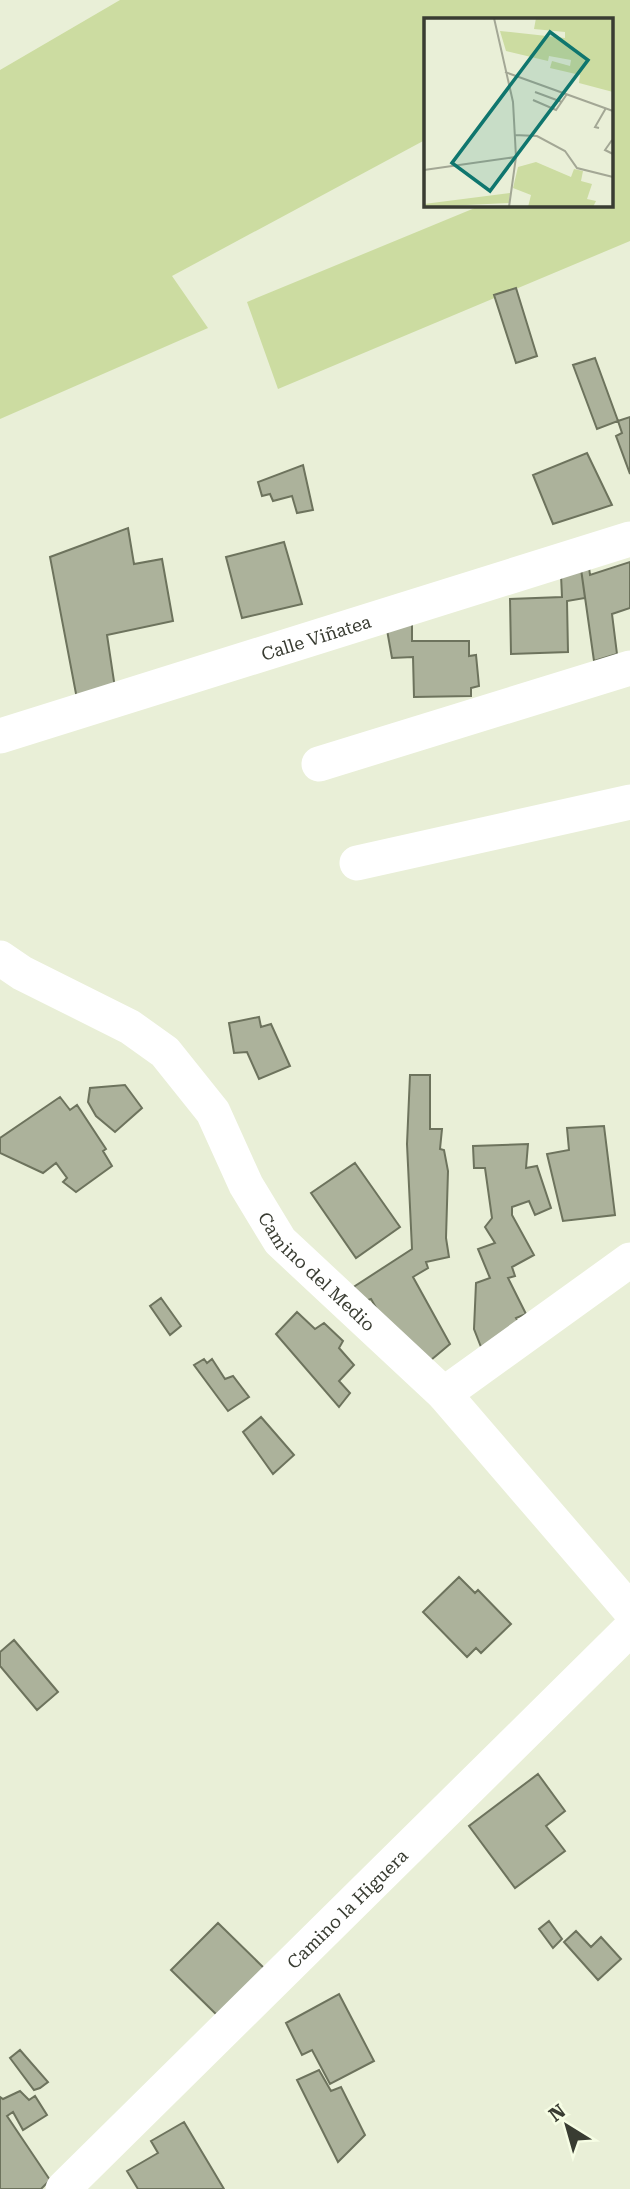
<svg xmlns="http://www.w3.org/2000/svg" width="630" height="2189" font-family="'Roboto Serif',serif">
	<rect width="100%" height="100%" fill="#e9efd7"/>
	<!-- green -->
	<path fill="#ccdca1" d="M120,0h510v241l-352,148 -31,-87 235,-97h129v-186h-186v121l-253,136 36,52 -208,91v-349z"/>
	<!-- building -->
	<path fill="#acb29b" stroke="#6d735d" stroke-width="2" d="M516,288l21,68 -21,7 -22,-68z
		M595,358l23,63 -21,8 -24,-64z
		M630,417v57l-14,-38 6,-3 -4,-12z
		M587,453l25,52 -59,19 -20,-49z
		M303,465l10,45 -16,3 -5,-17 -19,5 -3,-7 -8,2 -4,-14z
		M128,528l6,36 28,-5 11,62 -66,14 8,53 -38,11 -27,-142z
		M284,542l18,62 -60,14 -16,-61z
		M630,562v46l-18,6 5,40 -23,7 -13,-92 8,-2 1,8z
		M581,569l4,29 -18,3 1,51 -57,2 -1,-55 52,-2 -1,-22z
		M412,622v19h57v15l7,-1 3,31 -8,2v8l-57,1 -1,-40 -21,1 -5,-28z
		M259,1017l2,10 10,-3 19,42 -31,13 -12,-27 -13,1 -5,-30z
		M410,1075h20v54h12l-2,20 4,1 4,21 -2,67 3,19 -23,5 2,6 -15,9 37,67 -19,16 -43,-31 -17,-30 -9,3 -10,-14 60,-39 -5,-105z
		M125,1085l17,23 -27,24 -19,-16 -8,-14 2,-14z
		M60,1097l10,13 7,-5 29,44 -3,2 9,15 -36,26 -13,-10 4,-4 -11,-15 -13,10 -43,-20v-15z
		M604,1126l11,89 -52,6 -16,-67 22,-4 -2,-22z
		M528,1144l-2,24 11,-2 14,42 -16,7 -6,-14 -17,6v8l22,40 -22,12 3,9 -7,2 18,36 -10,4 6,10 -41,19 -7,-18 2,-46 14,-5 -12,-29 17,-6 -10,-16 7,-9 -7,-50h-11l-1,-22z
		M355,1163l45,64 -44,31 -45,-65z
		M161,1298l20,28 -11,9 -20,-29z
		M297,1312l18,17 9,-6 19,18 -4,7 15,17 -15,16 11,12 -11,14 -63,-73z
		M204,1359l3,4 5,-4 13,20 8,-3 16,21 -21,14 -34,-46z
		M261,1417l33,38 -21,19 -30,-42z
		M459,1577l16,16 3,-3 33,34 -30,29 -5,-5 -9,9 -44,-45z
		M14,1640l44,52 -21,18 -37,-44v-14z
		M538,1774l27,37 -19,15 19,25 -50,37 -46,-62z
		M549,1921l13,18 -9,9 -14,-19z
		M218,1923l48,47 -47,47 -48,-47z
		M576,1931l15,16 10,-10 20,22 -23,21 -34,-38z
		M339,1994l35,67 -44,23 -18,-34 -10,5 -16,-32z
		M20,2050l28,32 -8,6 -6,2 -24,-32z
		M319,2070l12,21 10,-4 24,48 -27,27 -41,-82z
		M20,2091l9,9 6,-4 12,19 -24,15 -10,-18 -6,4 43,64 -9,9h-41v-92l3,2z
		M184,2122l40,67h-86l-11,-18 31,-18 -7,-12z"/>
	<g fill="none" stroke-linecap="round" stroke-linejoin="round">
		<!-- street -->
		<g stroke="#fff" stroke-width="35">
			<path id="s1" d="M0,736l630,-197"/>
			<path d="M319,764l311,-96"/>
			<path d="M357,863l273,-61"/>
			<path id="s2" d="M0,958l22,15 108,54 35,25 48,60 33,73 34,56 164,153 186,216"/>
			<path d="M444,1394l186,-134"/>
			<path id="s3" d="M63,2189l567,-560"/>
		</g>
	</g>
	<g text-anchor="middle" dominant-baseline="central" stroke-width="5" stroke-linejoin="round" paint-order="stroke">
		<!-- street labels -->
		<g font-size="18" fill="#393c32" stroke="#f6fde4">
			<text stroke="none"><textPath href="#s1" startOffset="331">Calle Viñatea</textPath></text>
			<text stroke="none"><textPath href="#s2" startOffset="460">Camino del Medio</textPath></text>
			<text stroke="none"><textPath href="#s3" startOffset="399">Camino la Higuera</textPath></text>
		</g>
	</g>
	<!-- overview -->
	<g transform="translate(424 18)">
		<rect width="189" height="189" fill="#e9efd7"/>
		<path d="M112,0h77v74l-34,-9 1,-8 -30,-7 2,-7 18,5 1,-6 -22,-4 -1,5 -42,-10 -6,-20 65,7v-6l-31,-3zM112,144l35,15 3,-8 9,2 -2,10 11,3 -5,15 9,2 -3,6h-65l3,-12 -18,-7 5,-21zM86,175l-1,10 -85,4v-3z" fill="#ccdca1"/>
		<path fill="none" stroke="#a3a795" stroke-width="2" d="M70,0l19,84 3,55 -7,50M81,54l108,39M111,74l27,10M109,82l23,10 11,-16M175,110l-4,-1 11,-19M90,117l23,1 28,15 12,17 36,9M188,122l-7,10 8,4M0,152l92,-13"/>
		<path fill="#0f766e" fill-opacity="0.15" stroke="#0f766e" stroke-width="3.5" d="M126,14l38,28 -98,131 -38,-28z"/>
		<rect width="189" height="189" fill="none" stroke="#393c32" stroke-width="3.5"/>
	</g>
	<!-- north arrow -->
	<g transform="translate(567 2126) rotate(323)" stroke="#f6fde4" stroke-width="5" paint-order="stroke">
	<path d="M0-5L12 26L0 18L-12 26Z" fill="#393c32"/>
	<text y="-10" font-size="19" font-weight="bold" text-anchor="middle" fill="#393c32">N</text>
	</g>
</svg>
